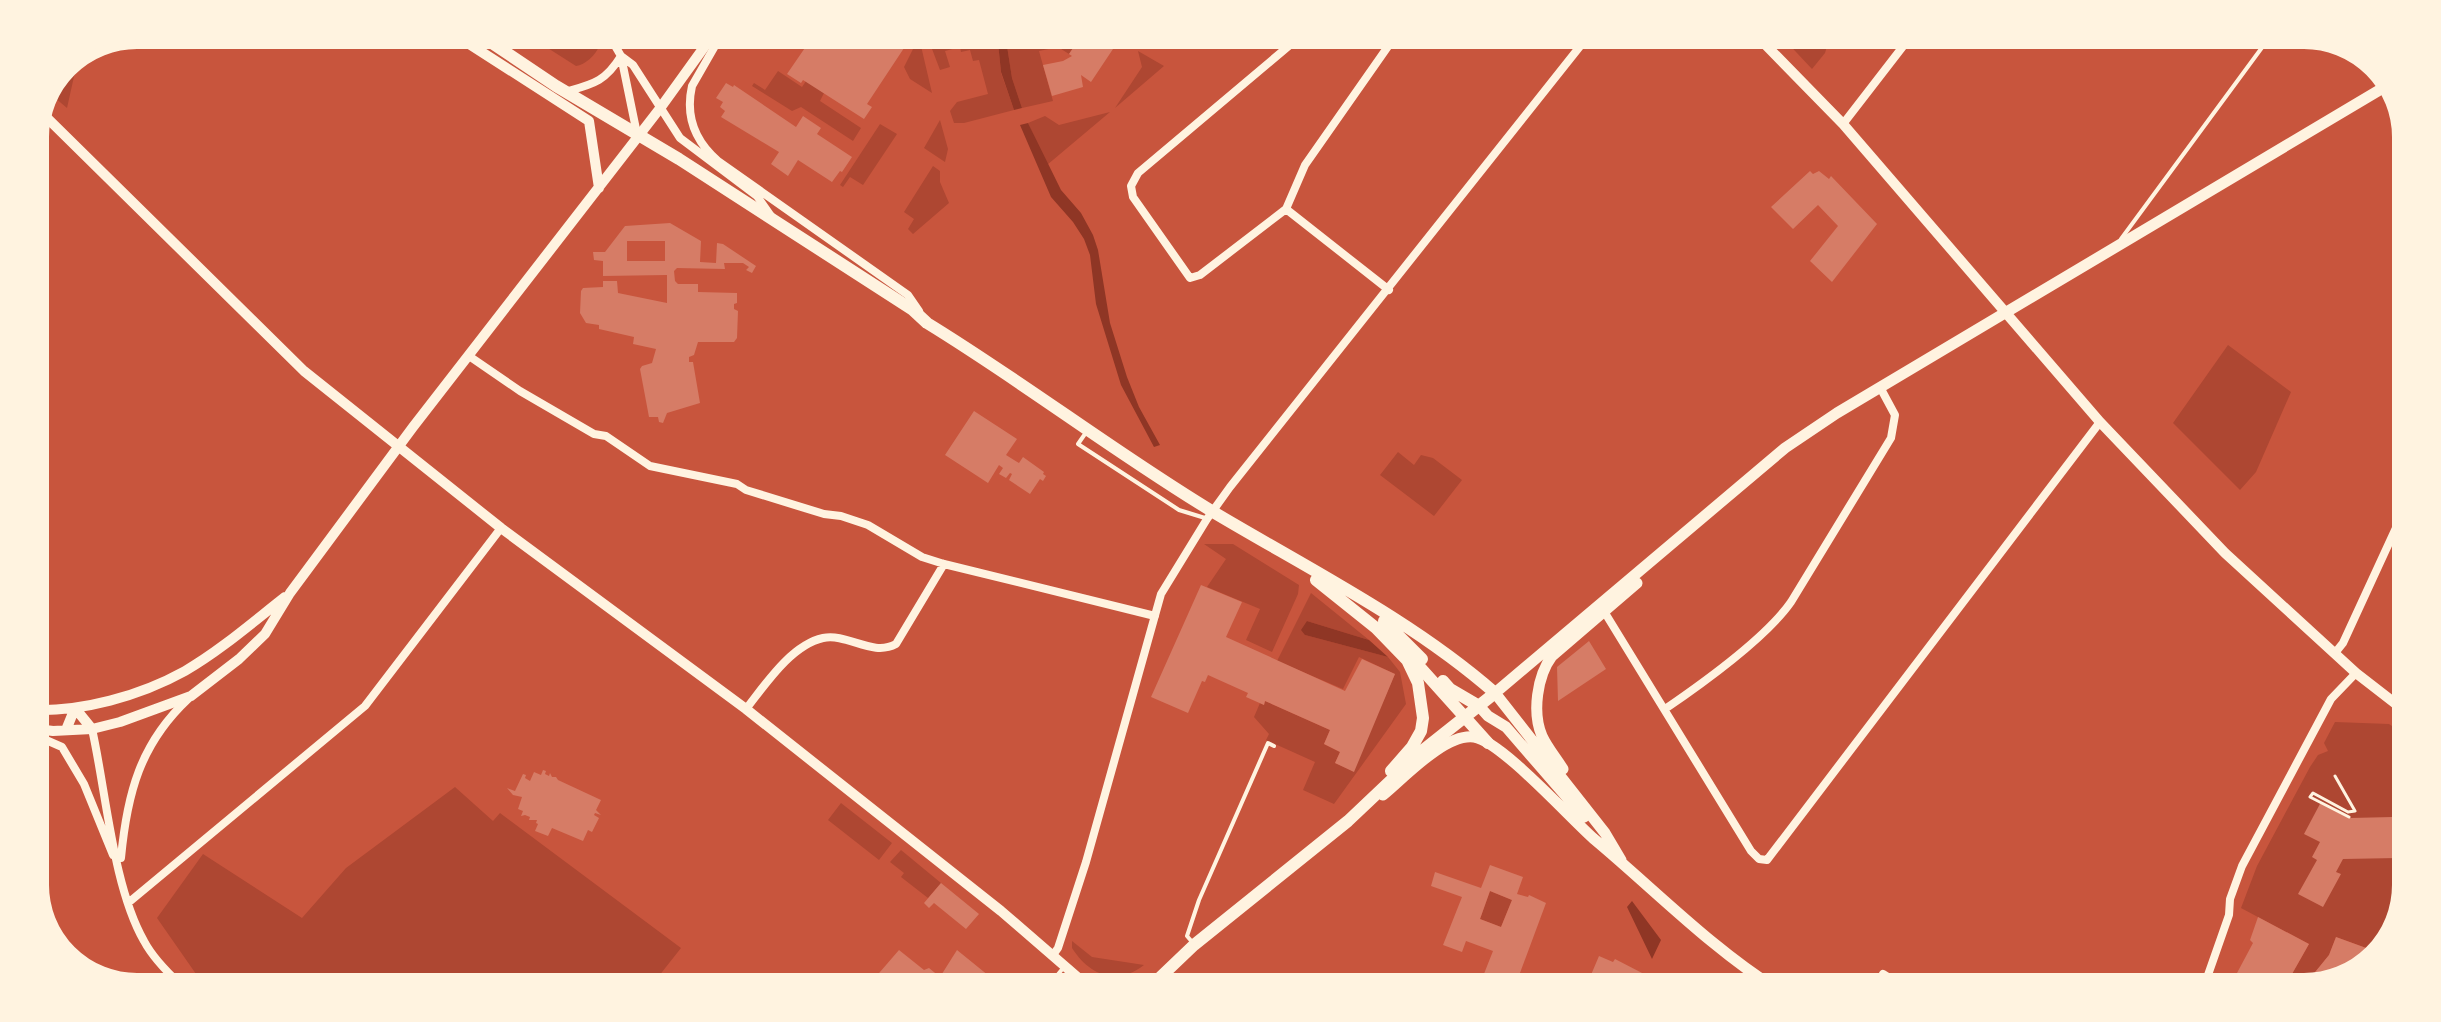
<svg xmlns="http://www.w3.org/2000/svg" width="2441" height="1022" font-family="'Exo 2',sans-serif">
	<rect width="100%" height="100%" fill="#c8553d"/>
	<!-- green -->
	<path fill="#ae4732" d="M521,31l69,1 9,14c-3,9 -14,19 -23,20z
		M926,33h71l4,40 13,37 -50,13h-10l-4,-12 7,-9 31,-8 -9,-34 -6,1 -3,-11 -9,2 -1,-5 -15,4 5,16 -10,3z
		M1005,33h27l8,5 3,-5h40l-14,21 -11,-7 -19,4 14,50 -31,7 -10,-30z
		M1781,36h49l-5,17 -13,16z
		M915,45l6,1 11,47 -22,-14 -6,-12z
		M1138,51l26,15 -49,42 27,-41z
		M79,54l-12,54 -19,-16 14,-31z
		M778,71l24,16 4,-6 18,12 -4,8 41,27 -8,13 -52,-34 -9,4 -40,-25 2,-3 11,7z
		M1110,112l-63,53 -19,-42 17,-7 14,9z
		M940,120l8,29 -3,13 -21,-14z
		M880,124l17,10 -34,51 -13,-8 -7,10 -3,-2z
		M933,166l7,5v11l9,21 -36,31 -5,-5 6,-10 -10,-7z
		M2228,345l63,47 -35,80 -16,18 -67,-67z
		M1398,452l16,13 7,-10 12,3 29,22 -28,36 -54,-41z
		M1204,544h29l66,41 -1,9 -26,58 -26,-12 14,-31 -53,-22 19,-28z
		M1311,593l58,47 -62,-19 -2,14 83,22 12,15 6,32 -72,100 -31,-14 12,-28 -49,-22 3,-6 -15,-17 6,-14 4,2 1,-4 65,29 -6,14 16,8 -5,11 18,8 42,-97 -36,-17 -16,32 -66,-28z
		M2335,722l54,2 16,11 -2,190 -23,28 -44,-16 -7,18 -22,27 -15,-8 17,-30 -68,-36 16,-42 53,-99 8,-12 10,-4 -4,-8z
		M455,787l38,34 7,-8 181,135 -30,38 -448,-2 -46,-66 46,-64 99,64 44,-50z
		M841,803l51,40 -13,17 -51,-40z
		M901,850l40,33 -13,15 -27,-21 3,-4 -14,-11z
		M1490,891l22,9 -11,27 -21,-8z
		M1072,941l20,16 52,8c-27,21 -54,11 -72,-17z"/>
	<!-- water -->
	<path fill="#8f3625" d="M997,33h8l7,45 10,30 -8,2 -13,-38z
		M1028,123l33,67 20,23 12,22 5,15 12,73 17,54 12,30 21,38 -6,2 -33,-62 -25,-81 -6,-49 -6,-16 -11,-17 -22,-25 -31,-72z
		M1307,621l62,19 19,17 -83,-22 -4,-5z
		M1632,901l29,39 -9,19 -25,-52z"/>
	<!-- building -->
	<path fill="#d67c66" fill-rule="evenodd" d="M809,32l42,1 5,3 3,-3 13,9 6,-9h8l20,12 -39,59 5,3 -8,12 -61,-39 -2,3 -14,-9 24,-35 -4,-3z
		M1083,33l28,1 8,6 -28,42 -10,-7 2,12 -31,9 -9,-31 20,-4 9,-5 -3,-2z
		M726,83l7,4 1,-2 62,42 7,-11 18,12 -4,6 35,23 -10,15 -2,-1 -8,11 -34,-22 -10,16 -17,-12 8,-12 -58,-35 4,-6 -5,-4 3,-5 -7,-4z
		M1810,171l3,3 6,-3 10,8 2,-3 46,48 -45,58 -22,-21 28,-35 -20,-21 -25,24 -22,-22z
		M670,223l31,18 -1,21 16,1 1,-20 6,1 33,22 -4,7 -6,-3 3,-3 -6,-4h-19l1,6 -48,-1 -3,3 1,10 3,3h20v8l39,1v10l-3,1v5l4,2 -1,27 -3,4h-36l-4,13 -5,2v5h4l7,41 -33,10 -4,10 -4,-1 -1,-5h-9l-9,-48 2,-3 10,-3 4,-14 -23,-5 1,-7 -35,-8v-4l-13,-2 -6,-10 1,-22 2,-3 20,-1v-6h14l1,12 49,10v-28l-64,1v-15l-9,-1 -1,-8h12l20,-26zM627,241h38v20h-38z
		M974,411l43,28 -11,16 13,8 4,-6 21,15 -1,2 3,2 -3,5 -3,-2 -10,15 -21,-14 3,-6 -2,-1 -4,5 -7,-4 4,-6 -4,-3 -11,18 -43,-28z
		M1201,585l41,17 -16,35 119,54 17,-32 33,15 -41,98 -19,-9 5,-11 -16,-8 6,-14 -65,-29 -1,4 -18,-8 2,-4 -40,-18 -3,7 -3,-1 -14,32 -37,-16z
		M1589,641l17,28 -48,32 -1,-34z
		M543,770l3,1 -1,3 4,2 1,-3 2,4h4l2,3 43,20 -5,10 5,5 -6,-2 -1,2 5,3 -7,14 -4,-2 -5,11 -31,-13 -4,8 -13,-5 3,-7 -2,-1 1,-3h-8l1,-3 -5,-2 -4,1 2,-5 -5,-2 4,-12 -9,-2 -6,-7 8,3 8,-17 3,1 -1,3 5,3 4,-9 7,3z
		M2321,802l29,16 43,-1 11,-7v56l-6,-8 -55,1 -7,13 5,2 -18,33 -25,-13 19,-34 -5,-3 8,-15 -16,-8z
		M1490,865l33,12 -6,17 11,3 1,-2 17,8 -32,86h-36l15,-38 -27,-10 -4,11 -19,-7 19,-48 -31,-11 4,-14 46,16zM1490,891l22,9 -11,27 -21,-8z
		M941,883l38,31 -13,15 -32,-26 -5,5 -5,-5z
		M2258,917l51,27 -17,30 15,8 22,-27 7,-18 44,16 -16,21 -60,18 -19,-2 -1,2h-13l-34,-19 16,-30 -3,-3z
		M899,950l25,20 5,-2 11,9 17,-27 37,30 -7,7h-72l-5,-5 -6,5h-37z
		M1599,956l14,6 2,-3 29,15 3,8 -3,8 -59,-1z"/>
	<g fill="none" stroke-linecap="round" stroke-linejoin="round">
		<!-- path -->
		<path stroke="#fff3e0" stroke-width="3" d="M49,100l6,-6 10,-34
			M30,197l11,-57 -3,-12
			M2335,776l20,35 -7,1 -35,-19 -3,4 39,20"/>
		<!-- service -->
		<path stroke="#fff3e0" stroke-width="4" d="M2121,239l148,-201
			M1087,431l-9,13 101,66 26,8
			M1193,943l-6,-7 12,-36 69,-157 6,3
			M1055,978l9,-11"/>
		<!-- minor -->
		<path stroke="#fff3e0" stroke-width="8" d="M607,32l14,24 16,78
			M723,32l-31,54c-7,31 4,56 26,75l190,134 11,16
			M621,56l12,9 47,73 77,58 14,20
			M565,92c28,-8 40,-10 56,-36
			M1843,124l68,-88
			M1286,209l-86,66 -10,3 -57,-81 -2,-11 7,-13 165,-139
			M1389,290l-103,-81 19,-44 91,-130
			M469,356l51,35 74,43 12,2 44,30 87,18 9,6 78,24 17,2 27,9 54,32 22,7 211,52
			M1602,608l149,243 8,8 8,1 333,-438
			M2335,653l8,-10 64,-139
			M746,709c19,-24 45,-64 77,-71 25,-5 49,19 73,6l48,-80
			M1665,709c38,-26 100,-70 126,-107l100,-164 4,-23 -14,-26
			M92,729c14,62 21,158 52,212 9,17 22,30 36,43
			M30,733l32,14 22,37 29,71
			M121,858c6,-64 19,-114 67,-159
			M128,903l237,-197 136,-178
			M1053,955l5,-7 28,-86 75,-268 46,-75 23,-32 359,-452
			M1883,974l27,17
			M2202,992l27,-77 1,-16 12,-33 89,-167 25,-26"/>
		<!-- tertiary -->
		<path stroke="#fff3e0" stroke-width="10" d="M449,31l140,90 10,67
			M1757,36l86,88 257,298 125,131 131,120 49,38
			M39,110l265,261 197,157 245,181 255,202 89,77
			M30,710c52,2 110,-14 155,-39 36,-21 68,-49 100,-74
			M30,728l23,3 39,-2 28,-7 71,-26 48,-37 26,-25 25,-41 123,-166 248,-320 54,-75
			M66,730l9,-22 17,21"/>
		<!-- secondary -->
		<path stroke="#fff3e0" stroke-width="11" d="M1479,706l9,10 18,11 78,90
			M1563,769c-7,-11 -16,-22 -21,-33 -10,-23 -5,-60 10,-80l85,-73
			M1383,795c21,-17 62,-62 91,-58 27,4 96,81 120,102 61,51 117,109 184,151
			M1621,860l-16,-27 -110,-140 290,-245 52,-35 556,-331"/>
		<!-- primary -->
		<path stroke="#fff3e0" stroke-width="12" d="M474,31l82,55 123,73 234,151 14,13c98,60 190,131 288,190 94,56 198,108 280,180l-73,58 -74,70 -154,124 -45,43
			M1316,580l60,48 31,32 11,23 5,35 -2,13 -9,16 -21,24
			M1384,621l38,38
			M1409,655l79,88
			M1443,681l7,8 29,17"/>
	</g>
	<!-- crop -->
	<path d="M0 0H2441V1022H0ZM137 44H2304A93 93 0 0 1 2397 137V885A93 93 0 0 1 2304 978H137A93 93 0 0 1 44 885V137A93 93 0 0 1 137 44Z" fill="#fff3e0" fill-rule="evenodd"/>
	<path fill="none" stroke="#fff3e0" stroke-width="10" d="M137 44H2304A93 93 0 0 1 2397 137V885A93 93 0 0 1 2304 978H137A93 93 0 0 1 44 885V137A93 93 0 0 1 137 44Z"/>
</svg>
